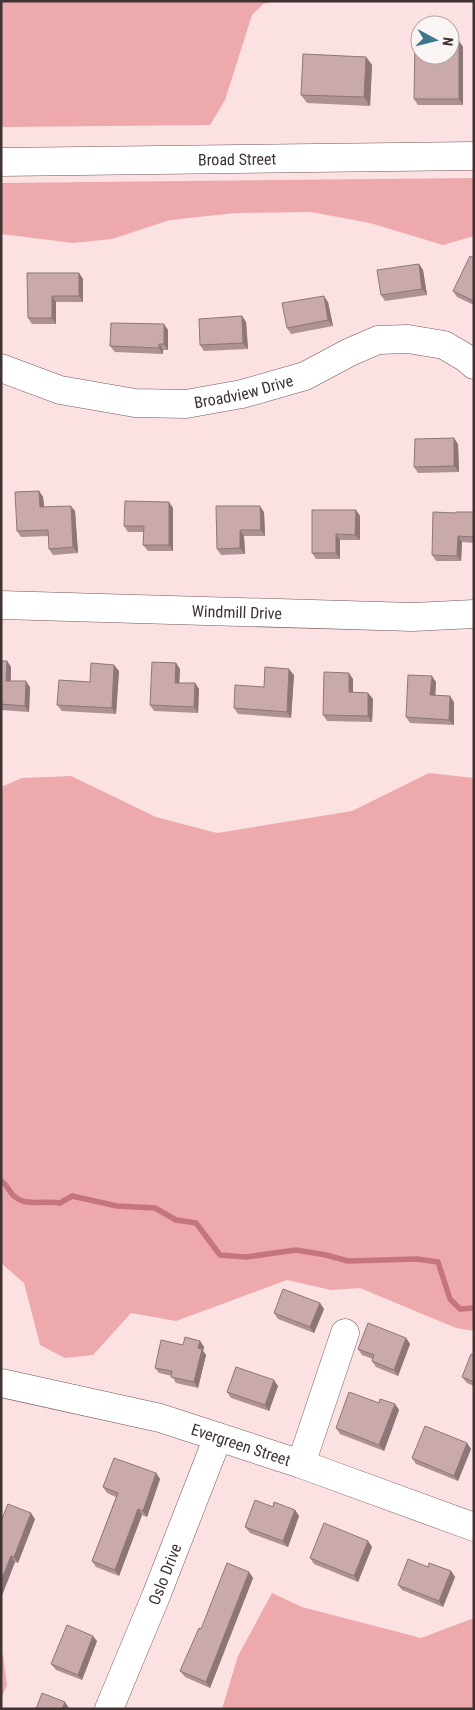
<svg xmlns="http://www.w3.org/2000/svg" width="475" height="1710" font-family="'Roboto Condensed',sans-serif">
	<rect width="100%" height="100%" fill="#fce1e2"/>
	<!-- green -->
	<path fill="#eea9ad" d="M1,1h276l-14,3 -11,11 -27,85 -15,25 -209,2z
		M474,178v58l-31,9 -73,-22 -59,-11 -75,1 -66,7 -58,19 -39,4 -72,-9v-51z
		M429,773l45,5v553l-18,-3 -96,-40 -29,2 -44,-10 -111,41 -45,-8 -38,42 -28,3 -25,-13 -16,-62 -23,-20v-476l21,-9 49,-2 85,41 61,16 135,-22z
		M272,1593l30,14 119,31 53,-20v91h-252l16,-53z
		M1,1654l2,1 4,30 -6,15z"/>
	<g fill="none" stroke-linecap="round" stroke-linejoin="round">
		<!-- stream -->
		<path stroke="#c4767c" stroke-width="5.5" d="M1,1181c6,3 8,11 13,15 12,11 31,4 46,7l12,-7 45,10 38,2 21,12 20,3 24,32 26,2 50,-7 30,5 22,6 69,-2 21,3 12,37 10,10 14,-1"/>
		<!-- minor casing -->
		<g stroke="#735758" stroke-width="29">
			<g id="minor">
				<path id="s1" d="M1,162l473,-6"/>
				<path id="s2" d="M1,368l59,22 75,13 51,1 56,-10 63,-18 45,-24 28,-12 30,-1 36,6 22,13 8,7"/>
				<path id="s3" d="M1,605l412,12 61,-3"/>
				<path id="s4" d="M1,1383l159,35 141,46 173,63"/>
				<path d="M301,1464l44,-131"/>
				<path id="s5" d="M109,1709l47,-113 62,-159"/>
			</g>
		</g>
		<!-- minor -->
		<use href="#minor" stroke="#fff" stroke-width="28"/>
	</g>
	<!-- wall -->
	<path fill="#ae9193" d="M459,41l4,6v58h-45l-4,-6z
		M366,57l6,8 -2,41 -63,-3 -6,-8z
		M474,258v47l-17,-8 -4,-6z
		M419,264l4,6 4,25 -42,6 -4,-6z
		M79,273l4,6v23h-27v22h-24l-4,-6z
		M328,302l5,24 -42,8 -4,-6z
		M242,316l4,6 2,27 -44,2 -4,-6z
		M168,330v20h-5v4l-48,-2 -5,-6z
		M458,444l1,28 -41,1 -4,-6z
		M39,491l4,6 1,10 31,4 3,42 -25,2 -4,-6v-13l-28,1 -4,-6z
		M173,508v43h-25l-5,-6 1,-13h-16l-4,-6z
		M356,510l4,6v24h-20v19h-24l-4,-6z
		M264,512l1,24h-21l1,18 -24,1 -4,-6z
		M474,512v31l-12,-1 -1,19h-25l-4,-6 24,-42z
		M1,661h6l4,6v14l19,6 -1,25 -28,-2z
		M176,663l4,6 -1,14h16l4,6 -1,24 -44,-2 -4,-6z
		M114,665l5,6 -3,43 -54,-3 -5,-6z
		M294,675l-3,43 -53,-4 -4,-6 30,-21z
		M353,679v13l15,1 5,6 -1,23 -45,-1 -4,-6z
		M436,682l-1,13 19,7v23l-44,-2 -4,-6z
		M320,1303l4,6 -10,24 -36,-14 -4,-6z
		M406,1338l4,6 -12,32 -22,-9 -4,-6 1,-2 -11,-4 -4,-6z
		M200,1341l4,6 -1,4 3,4 -8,33 -22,-5 -4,-7 -13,-3 -4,-5 28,-23z
		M474,1355v31l-7,-3 -5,-6z
		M278,1386l-9,25 -38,-13 -4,-6z
		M379,1403l16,1 4,6 -15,41 -44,-17 -4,-6z
		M467,1443l4,6 -13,32 -42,-17 -4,-6z
		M156,1473l4,6 -13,38 -5,-2 -23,61 -23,-9 -4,-6 24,-64 -9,-4 -4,-6z
		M273,1507l22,3 4,6 -11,31 -38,-14 -5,-6z
		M35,1519l-17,44 -3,-1 -14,36v-77z
		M368,1541l4,6 -14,35 -44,-18 -4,-6z
		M428,1567l23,4 4,6 -12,30 -41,-17 -4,-5z
		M249,1572l4,6 -43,110 -25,-11 -5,-6z
		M97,1641l-15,39 -26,-10 -5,-6z"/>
	<!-- shaded-wall -->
	<path fill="#8d7678" d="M459,41l4,6v58l-4,-6z
		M366,57l6,8 -2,41 -6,-9z
		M419,264l4,6 4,25 -5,-6z
		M79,273l4,6v23l-4,-6z
		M52,296l4,6v22l-4,-6z
		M324,296l4,6 5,24 -5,-6z
		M242,316l4,6 2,27 -5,-6z
		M164,324l4,6v20l-4,-6z
		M159,344l4,6v4l-4,-6z
		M454,438l4,6 1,28 -5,-6z
		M39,491l4,6 2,16 -5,-6z
		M169,502l4,6v43l-4,-6z
		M71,506l4,5 3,42 -5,-6z
		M260,506l4,6 1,24 -4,-6z
		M356,510l4,6v24l-5,-5z
		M240,530l4,6 1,18 -5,-6z
		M336,534l4,6v19l-4,-6z
		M458,536l4,6 -1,19 -4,-5z
		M7,661l4,6 -1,20 -4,-6z
		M176,663l4,6 -1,19 -4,-5z
		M114,665l5,6 -3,43 -4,-6z
		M289,669l5,6 -3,43 -4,-6z
		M349,673l4,6v19l-4,-6z
		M432,676l4,6 -1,19 -5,-6z
		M26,681l4,6 -1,25 -4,-6z
		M195,683l4,6 -1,24 -4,-6z
		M368,693l5,6 -1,23 -4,-6z
		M450,696l4,6v23l-5,-5z
		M320,1303l4,6 -10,24 -4,-6z
		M406,1338l4,6 -12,32 -4,-6z
		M200,1341l4,6 -1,4 3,4 -8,33 -4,-6 4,-34z
		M274,1380l4,6 -9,25 -4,-6z
		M395,1404l4,6 -15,41 -5,-6z
		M467,1443l4,6 -13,32 -4,-5z
		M156,1473l4,6 -13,38 -4,-6z
		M138,1509l4,6 -23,61 -4,-6z
		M295,1510l4,6 -11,31 -5,-6z
		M31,1513l4,6 -17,44 -4,-6z
		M368,1541l4,6 -14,35 -4,-6z
		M11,1556l4,6 -14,36v-17z
		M451,1571l4,6 -12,30 -4,-6z
		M249,1572l4,6 -43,110 -4,-6z
		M93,1636l4,5 -15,39 -4,-5z
		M65,1702l4,6v1h-7z"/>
	<!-- building -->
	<path fill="#caa9ab" stroke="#8d7678" d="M415,39l5,1v15h30v-15l9,1v58h-45z
		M303,54l63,3 -2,40 -63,-2z
		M470,256l4,2v43l-21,-10z
		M419,264l3,25 -41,6 -4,-25z
		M27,273h52v23h-27v22h-24z
		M324,296l4,24 -41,8 -5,-25z
		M242,316l1,27 -43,2 -1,-26z
		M111,323l53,1v20h-5v4l-49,-2z
		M454,438v28l-40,1 1,-28z
		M39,491l1,16 31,-1 2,41 -24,2 -1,-19 -31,1 -2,-39z
		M125,501l44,1v43h-26l1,-19h-20z
		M216,506h44l1,24h-21v18l-23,1z
		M312,510h44l-1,25 -19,-1v19h-24z
		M433,512l23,1v-1h18v25l-16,-1 -1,20 -25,-1z
		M1,661h6l-1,20h20l-1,25 -24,-2z
		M152,662l24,1 -1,20h20l-1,24 -44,-2z
		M91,663l23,2 -2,43 -55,-3 2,-25 31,2z
		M265,667l24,2 -2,43 -53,-4 1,-23 29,2z
		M324,672l25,1v19l19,1v23l-45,-1z
		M408,675l24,1 -2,19 20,1 -1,24 -43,-3z
		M283,1289l37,14 -10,24 -36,-14z
		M368,1323l38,15 -12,32 -22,-9 2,-6 -16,-6z
		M185,1337l15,4 -2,7 4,1 -8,33 -23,-5 1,-6 -17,-3 6,-28 22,5z
		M471,1354l3,1v27l-12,-5z
		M236,1367l38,13 -9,25 -38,-13z
		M349,1392l30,11 1,-4 15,5 -16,41 -43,-17z
		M425,1426l42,17 -13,33 -42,-18z
		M114,1458l42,15 -13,38 -5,-2 -23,61 -23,-9 26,-68 -15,-6z
		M255,1500l18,7 1,-5 21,8 -12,31 -38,-14z
		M8,1504l23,9 -17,44 -3,-1 -10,25v-60z
		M324,1523l44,18 -14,35 -44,-18z
		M408,1559l20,8 1,-4 22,8 -12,30 -41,-16z
		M227,1563l22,9 -43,110 -26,-11 19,-43 2,1z
		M67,1625l26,11 -15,39 -27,-11z
		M42,1693l23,9 -3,7h-26z"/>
	<g text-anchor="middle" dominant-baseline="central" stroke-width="4.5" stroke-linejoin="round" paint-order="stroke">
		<!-- street labels -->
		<g font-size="16" fill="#3f3232" stroke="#fbf4f4">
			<text stroke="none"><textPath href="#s1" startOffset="236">Broad Street</textPath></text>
			<text stroke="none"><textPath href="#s2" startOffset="249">Broadview Drive</textPath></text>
			<text stroke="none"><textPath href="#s3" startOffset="236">Windmill Drive</textPath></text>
			<text stroke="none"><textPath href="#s4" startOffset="248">Evergreen Street</textPath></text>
			<text stroke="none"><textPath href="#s5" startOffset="146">Oslo Drive</textPath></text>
		</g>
	</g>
	<!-- border -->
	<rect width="475" height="1710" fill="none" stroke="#3f3232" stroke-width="5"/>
	<!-- north arrow -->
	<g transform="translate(435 40) rotate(97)"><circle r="24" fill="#fbf4f4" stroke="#b0a6a6"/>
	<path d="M0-4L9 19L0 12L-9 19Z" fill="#3b778e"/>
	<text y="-8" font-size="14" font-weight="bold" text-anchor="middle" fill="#3f3232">N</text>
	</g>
</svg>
